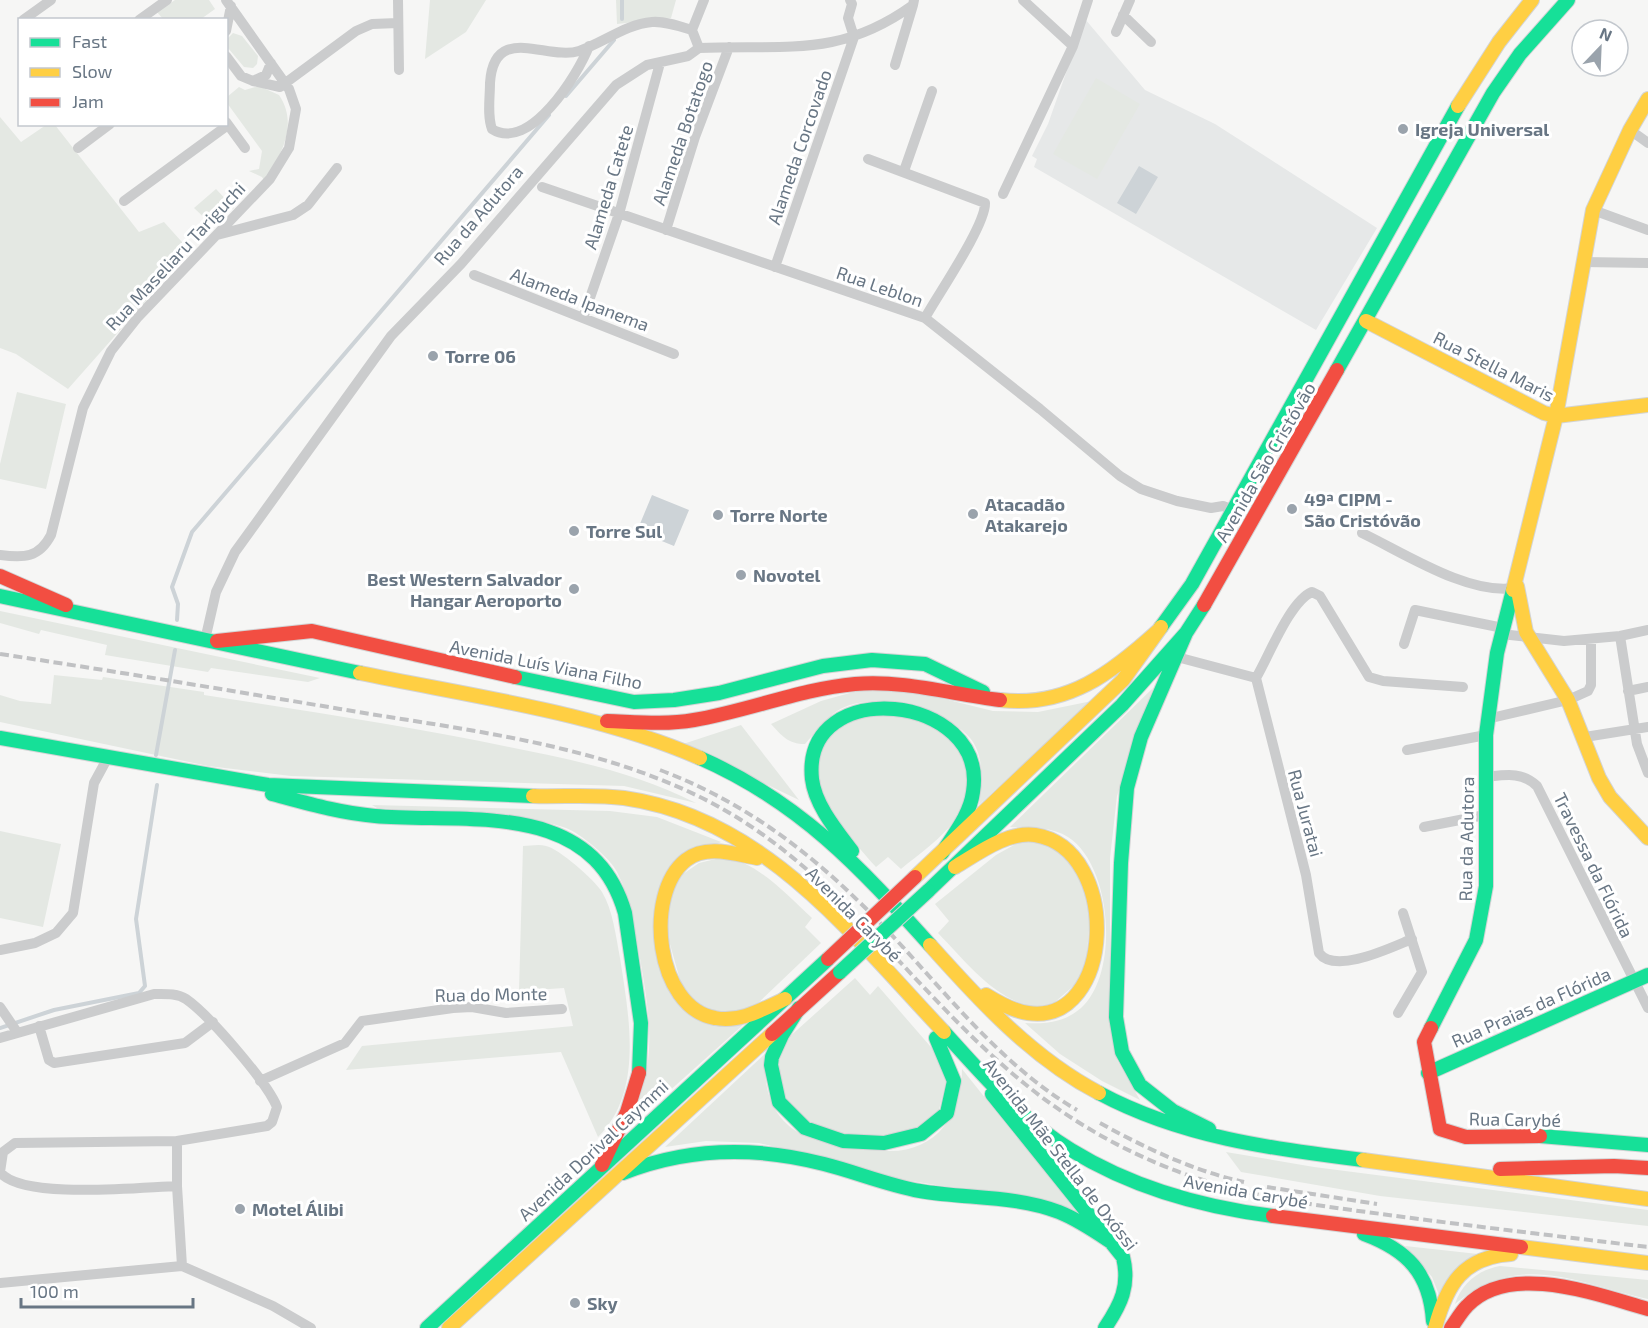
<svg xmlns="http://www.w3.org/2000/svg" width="1648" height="1328" font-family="'Exo 2',sans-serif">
	<rect width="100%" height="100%" fill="#f6f6f5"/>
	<!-- built -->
	<path fill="#e6e8e8" d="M1085,19l60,71 70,34 162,104 -61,102 -282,-163 3,-8 -5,-3 16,-32z"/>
	<!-- green -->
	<path fill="#e4e8e3" d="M175,0h34l6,9 -14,10h-38l-6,-7z
		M430,0h56l-20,32 -41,27z
		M616,0h60l-5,18 -54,6z
		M233,33l9,3 16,20 -1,8 -4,4 -9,-1 -16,-19 -1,-9z
		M1096,78l44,26 -43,75 -44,-25z
		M259,86l20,9c20,30 2,59 -14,87l-3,-5 -13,-6 10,-2 3,-18 -35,-48v-6l12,-10 6,3z
		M0,117l21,25 25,-17h9l84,107 25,-10 26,29 -122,138 -52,-35 -16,-6z
		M216,189l18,19 -23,16 -17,-16z
		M17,392l49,12 -20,85 -46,-10v-15z
		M0,611l320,67 -12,4 -97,-14 -3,4 -103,-17 2,-10 -66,-15 -2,4 -39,-11z
		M54,675l48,5 1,-3 101,15v3c102,16 204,31 305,52 65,13 128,26 187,56l-72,-17 -333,-10 -83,-10 -208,-44v-27l20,6 31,3z
		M1153,688l-36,108 -7,62v107l7,95 23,40 -38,-19 -42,-27 -35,-31c20,1 39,0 56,-15 39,-35 31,-143 -13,-171 -17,-11 -39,-9 -58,-10z
		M857,691h55l81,20 45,1 54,-11 -113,104c3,-21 6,-49 -9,-67 -25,-30 -99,-49 -133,-27 -13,9 -22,22 -32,33 -17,0 -23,-8 -34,-20l50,-23z
		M854,717c18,0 38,-3 55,0 50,8 78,60 46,103 -14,19 -36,34 -54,49l-13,-12 -12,10c-39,-43 -96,-110 -22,-150z
		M741,725l58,75 -116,-56z
		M372,805l238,6 47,6 64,25 -55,29 3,119 74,35 -115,103c28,-63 24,-98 13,-164 -6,-31 -9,-63 -24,-92 -6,-13 -37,-39 -51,-44 -52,-18 -133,-16 -189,-20z
		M0,831l61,13 -18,83 -43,-9z
		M1021,841l32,4 18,11 20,50 -6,70 -38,33c-48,-3 -77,-43 -109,-76l11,-12 -14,-17 61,-49z
		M523,846c7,0 16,-2 23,0 12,2 49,34 56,46 11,18 14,45 18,66 9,58 24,134 -22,179l-37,-85 -215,18 16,-24 211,-20 -9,-38 -45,3z
		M724,857c34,5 64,39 88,61l-7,9 16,16 -67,64 -27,7 -23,-5 -20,-15 -20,-71 7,-33 12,-16 16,-11z
		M855,978l15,17 8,-9 65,75 4,16 -9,37 -32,22h-53l-41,-12 -22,-18 -11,-24v-22l8,-21z
		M767,1052c-6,34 4,68 38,84 13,5 31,6 45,9 12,2 24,6 36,6 50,2 76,-36 76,-82l113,141 -12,-4 -176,-29 -89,-25 -39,-9 -53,-2 -41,6z
		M1226,1152l88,15 334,43v16l-268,-30 -139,-24z
		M1405,1246l73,8 -39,41 -7,-18z
		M1500,1266l148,14v19c-73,-16 -128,-49 -193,5 7,-21 23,-34 45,-38z"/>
	<!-- water -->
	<path fill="#cdd3d7" d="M1139,166l19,11 -22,37 -19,-11z
		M652,495l37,15 -15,36 -37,-15z"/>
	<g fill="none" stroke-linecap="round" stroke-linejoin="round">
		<!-- stream -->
		<path stroke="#cdd3d7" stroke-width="4" d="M622,19v-19
			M566,96l48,-56
			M177,620l1,-16 -6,-17 20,-55 357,-417
			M156,755l19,-105
			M0,1028l54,-18 85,-17 6,-7 -9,-67 21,-134"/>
		<!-- fast casing -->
		<g stroke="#d3d4d5" stroke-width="16">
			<path id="fast" d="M1337,370l156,-277 27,-39 48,-54
				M0,596l360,77
				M1161,627l31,-43 266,-478
				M1186,633l-45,104 -14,51 -6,75 -5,154 6,35 18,33 33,26 36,18
				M515,677l119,25 40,-2 45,-7 104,-27 49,-6 53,4 58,28
				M0,738l268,47 265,11
				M700,758c100,44 159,108 230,187
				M272,794c34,9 68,19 103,22 91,8 217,-18 250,97l16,110 -2,50
				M852,851c-15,-20 -37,-46 -40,-72 -11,-105 177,-86 161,13 -3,23 -19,42 -31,61
				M928,891l194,-186 64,-72 18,-28
				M799,1008l-17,27 -10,22 -1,8 8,37 26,26 38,13 41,2 37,-9 26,-21 7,-32 -18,-43
				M1431,1028l45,-88 10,-54v-151l11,-82 16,-63
				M944,1032c38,42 77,88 127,118 62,38 130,57 202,66
				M1428,1073l220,-98
				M1099,1093c82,44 173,56 264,67
				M992,1094l131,163c7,29 -2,47 -18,71
				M1540,1136l108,9
				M623,1173c66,-26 132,-27 201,-9 32,8 63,21 96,27 46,8 95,4 139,21 20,8 37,20 55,32
				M1364,1234c43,16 66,39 69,87
				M427,1328l401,-369"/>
		</g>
		<!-- slow casing -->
		<g stroke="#d3d4d5" stroke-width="16">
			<path id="slow" d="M1458,106l41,-64 33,-42
				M1366,321l178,92 12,3 92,-11
				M1517,586l9,46 42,68 31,78 11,19 38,41
				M1513,590l43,-174 37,-206 37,-80 18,-31
				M360,673c110,23 238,40 340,85
				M1000,700c67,8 112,-27 159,-70
				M533,796c29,1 61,-2 91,2 141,20 228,137 320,234
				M757,858c-22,-4 -51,-14 -71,2 -43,34 -30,148 29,158 25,5 48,-9 70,-19
				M955,867c22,-13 52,-36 80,-32 87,14 80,191 -7,178 -15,-2 -29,-10 -42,-18
				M915,877l208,-197 38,-53
				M930,945c50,56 102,113 169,148
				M1363,1160l285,39
				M1521,1247l127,16
				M449,1328l323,-294
				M1435,1328c12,-44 28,-71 76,-74"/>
		</g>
		<!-- jam casing -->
		<g stroke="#d3d4d5" stroke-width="16">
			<path id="jam" d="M0,576l66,29
				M1204,605l133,-235
				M217,641l95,-10 203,46
				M607,721c29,1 58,4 87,-1 54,-9 106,-31 161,-36 50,-4 95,10 145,16
				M1431,1028l-7,14 16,87 26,8 74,-1
				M772,1034l68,-62
				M602,1165l25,-53 12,-39
				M1500,1169l114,-3 34,2
				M1273,1216l248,31
				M1451,1328c5,-7 10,-16 16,-22 43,-45 131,-11 181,3"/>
		</g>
		<!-- street -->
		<path stroke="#cbcccd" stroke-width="10" d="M398,0l1,70
			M1023,0l50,46
			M1123,15l28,27
			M23,20l28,-20
			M139,20l28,-20
			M692,30l12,-30
			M226,31l5,-25
			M1116,32l14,-32
			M589,46c-11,29 -60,107 -97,83 -5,-14 -2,-31 -2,-46 4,-61 57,-22 89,-32 24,-8 47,-27 73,-29 13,-1 27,4 40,8l7,18
			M226,56l15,20 12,5 13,-6 5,-12
			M895,65l18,-60
			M253,81l27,6 76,-56 16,-7 26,-1
			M226,122l19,26
			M1630,130l18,13
			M78,148l32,-24
			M868,159l117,44c1,22 -48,93 -60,115
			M904,171l28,-80
			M542,187l383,131 115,91 80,67 21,13 36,12 34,7 12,-2 10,4
			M1003,194l70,-148 15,-46
			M124,201l104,-76
			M1593,210l55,20
			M666,230l29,-93 34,-90
			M217,235l76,-20 15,-10 29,-37
			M1583,262l65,1
			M775,267l79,-230 -6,-19 4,-14 -2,-4
			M474,275l200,79
			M583,318l36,-104 41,-151
			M1362,533c42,20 106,62 152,55
			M0,555c24,3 39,3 51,-20l32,-127 28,-57 27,-34 132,-138 19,-31 7,-39 -7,-20 -63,-89
			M1501,634l63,7 56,-5 28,-6
			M1620,636l17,108 11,29
			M205,640l11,-48 19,-40 156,-216 70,-72 155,-179 31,-20 41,-9 11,-8c86,-4 139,11 214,-43l1,-5
			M1404,644l11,-34 88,18
			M1177,657l79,21
			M1628,691l20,-4
			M1487,719l81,-19 20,-9 3,-6v-46
			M1585,737l63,-10
			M1407,750l79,-15
			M1485,777c20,-2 36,-6 52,9l111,222
			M1424,827l61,-12
			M1412,939c-20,8 -77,36 -93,14l-13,-78 -50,-197c13,-22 34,-77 56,-86l8,4 49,81 14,4 80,6
			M0,950l35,-7 21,-10 17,-20 21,-130 13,-24
			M0,1007l17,25
			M1398,1013l24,-41 -19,-59
			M39,1026l10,34 5,3 131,-20 28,-21
			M0,1038l154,-44c11,0 23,-1 32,5 23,16 81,83 91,108l-5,15 -5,4 -90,15v45l5,80
			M260,1081l85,-38 17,-22 91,-13 19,-1 34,6 56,-4
			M177,1186c-35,1 -156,14 -177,-14l3,-20 12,-9 162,-2
			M182,1266l91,40 38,22
			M0,1283l182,-17"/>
		<!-- fast -->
		<use href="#fast" stroke="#16e098" stroke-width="14"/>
		<!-- slow -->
		<use href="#slow" stroke="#ffcf43" stroke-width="14"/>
		<!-- jam -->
		<use href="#jam" stroke="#f24e42" stroke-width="14"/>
		<!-- rail -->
		<path stroke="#c0c1c3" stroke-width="4" stroke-dasharray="9 4.5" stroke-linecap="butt" d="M0,654c120,18 239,38 358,58 116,19 236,33 342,85 135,66 211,195 325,287 50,41 114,76 175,95 63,21 131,28 196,37 84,11 168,21 252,31
			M660,770c98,37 170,98 241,175 53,58 107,125 176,165
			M1100,1123c45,25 94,48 144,59
			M1267,1187l110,17"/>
		<!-- fast-bridge casing -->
		<g stroke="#d3d4d4" stroke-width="16" stroke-linecap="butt">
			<path id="fast-bridge" d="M840,972l88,-81"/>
		</g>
		<!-- jam-bridge casing -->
		<g stroke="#d3d4d4" stroke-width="16" stroke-linecap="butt">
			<path id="jam-bridge" d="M828,959l87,-82"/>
		</g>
		<!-- fast-bridge -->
		<use href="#fast-bridge" stroke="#16e098" stroke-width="14"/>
		<!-- jam-bridge -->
		<use href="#jam-bridge" stroke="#f24e42" stroke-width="14"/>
	</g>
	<!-- markers -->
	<g fill="#9aa3ac" stroke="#fff" stroke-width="2">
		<circle cx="1403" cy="129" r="6"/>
		<circle cx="433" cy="356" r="6"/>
		<circle cx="1292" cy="509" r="6"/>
		<circle cx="973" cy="514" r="6"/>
		<circle cx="718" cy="515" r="6"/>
		<circle cx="574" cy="531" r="6"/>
		<circle cx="741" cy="575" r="6"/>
		<circle cx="574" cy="589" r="6"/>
		<circle cx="240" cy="1209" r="6"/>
		<circle cx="575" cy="1303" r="6"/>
	</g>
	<g text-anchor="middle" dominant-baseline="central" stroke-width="6" stroke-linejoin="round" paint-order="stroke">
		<!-- poi labels -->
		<g font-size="18" font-weight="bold" fill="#687684" stroke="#fff" text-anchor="start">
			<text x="1415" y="129">Igreja Universal</text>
			<text x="445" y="356">Torre 06</text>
			<text x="1304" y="499">49ª CIPM -<tspan x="1304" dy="21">São Cristóvão</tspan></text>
			<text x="985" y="504">Atacadão<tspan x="985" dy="21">Atakarejo</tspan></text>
			<text x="730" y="515">Torre Norte</text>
			<text x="586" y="531">Torre Sul</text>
			<text x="753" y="575">Novotel</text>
			<text x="562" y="579" text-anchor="end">Best Western Salvador<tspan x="562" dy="21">Hangar Aeroporto</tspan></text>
			<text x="252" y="1209">Motel Álibi</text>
			<text x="587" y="1303">Sky</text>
		</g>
		<!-- street labels -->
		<g font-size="18" fill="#687684" stroke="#fff">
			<text transform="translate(682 133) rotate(-71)">Alameda Botatogo</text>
			<text transform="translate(799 147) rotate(-71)">Alameda Corcovado</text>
			<text transform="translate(608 187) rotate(-73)">Alameda Catete</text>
			<text transform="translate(478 215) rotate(-49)">Rua da Adutora</text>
			<text transform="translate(175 256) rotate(-47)">Rua Maseliaru Tariguchi</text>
			<text transform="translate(880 286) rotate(19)">Rua Leblon</text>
			<text transform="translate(580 299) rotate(21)">Alameda Ipanema</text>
			<text transform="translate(1494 366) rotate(27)">Rua Stella Maris</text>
			<text transform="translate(1265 462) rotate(-60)">Avenida São Cristóvão</text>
			<text transform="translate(546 664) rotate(11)">Avenida Luís Viana Filho</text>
			<text transform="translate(1306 813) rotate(75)">Rua Juratai</text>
			<text transform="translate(1466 839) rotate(-89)">Rua da Adutora</text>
			<text transform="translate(1594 865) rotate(64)">Travessa da Flórida</text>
			<text transform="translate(854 914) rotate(45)">Avenida Carybé</text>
			<text transform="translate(491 994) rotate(-1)">Rua do Monte</text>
			<text transform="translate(1531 1007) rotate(-24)">Rua Praias da Flórida</text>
			<text transform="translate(1515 1119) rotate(1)">Rua Carybé</text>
			<text transform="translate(593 1150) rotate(-43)">Avenida Dorival Caymmi</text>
			<text transform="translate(1061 1154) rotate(52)">Avenida Mãe Stella de Oxóssi</text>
			<text transform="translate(1246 1191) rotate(10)">Avenida Carybé</text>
		</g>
	</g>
	<!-- legend -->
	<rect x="18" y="18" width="210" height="108" fill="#ffffff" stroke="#c3c8ce" stroke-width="1.5"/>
	<rect x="30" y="38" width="30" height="9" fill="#16e098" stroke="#c3c8ce" stroke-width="1.5"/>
	<text x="72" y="48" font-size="18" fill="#687684">Fast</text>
	<rect x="30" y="68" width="30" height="9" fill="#ffcf43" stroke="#c3c8ce" stroke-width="1.5"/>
	<text x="72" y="78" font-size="18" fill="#687684">Slow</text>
	<rect x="30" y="98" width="30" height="9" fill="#f24e42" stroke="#c3c8ce" stroke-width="1.5"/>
	<text x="72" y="108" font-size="18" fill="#687684">Jam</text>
	<!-- north arrow -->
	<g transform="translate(1600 48) rotate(23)"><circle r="28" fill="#ffffff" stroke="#c3c8ce" stroke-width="1.5"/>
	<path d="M0-4.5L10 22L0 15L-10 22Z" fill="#9aa3ac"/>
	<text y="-9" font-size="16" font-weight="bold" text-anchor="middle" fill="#687684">N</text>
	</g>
	<!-- scale -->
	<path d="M21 1298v9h172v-9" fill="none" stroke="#687684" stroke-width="3"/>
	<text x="30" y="1298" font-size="18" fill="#687684" stroke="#ffffff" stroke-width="4.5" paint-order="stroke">100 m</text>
</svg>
